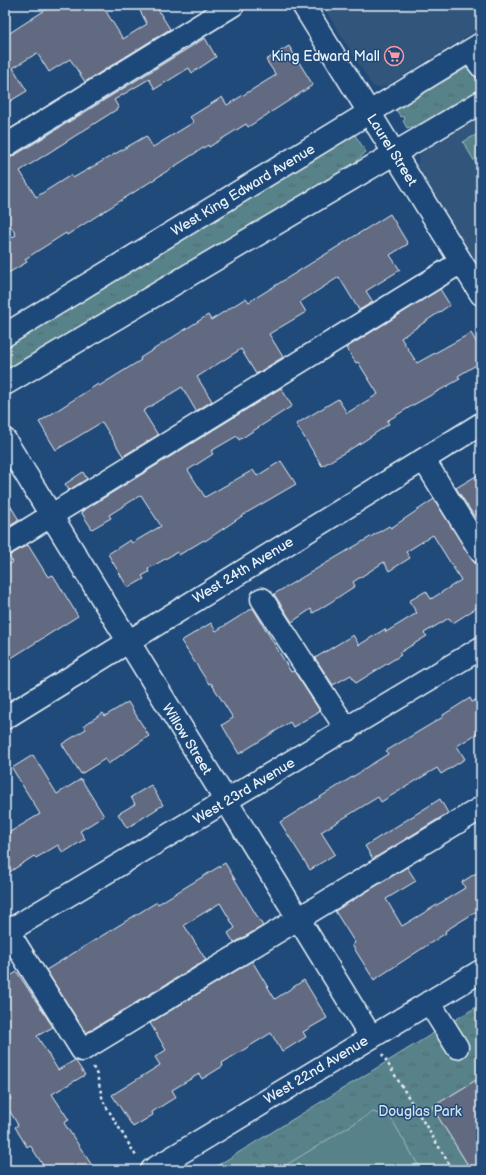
<svg xmlns="http://www.w3.org/2000/svg" width="486" height="1175" font-family="'Balsamiq Sans',sans-serif">
	<defs>
		<pattern id="grass-tufts" width="24" height="20" patternUnits="userSpaceOnUse"><rect width="24" height="20" fill="#588289"/><path d="M3 7l-1-3M5 7V3M7 7l1-3M15 17l-1-3M17 17v-4M19 17l1-3" fill="none" stroke="#50686d"/></pattern>
	</defs>
	<rect width="100%" height="100%" fill="#1f4a7a"/>
	<filter id="ink" filterUnits="userSpaceOnUse"><feTurbulence type="fractalNoise" baseFrequency=".025" numOctaves="2"/><feDisplacementMap in="SourceGraphic" scale="8" xChannelSelector="R" yChannelSelector="G"/><feConvolveMatrix kernelMatrix="1 2 1 2 8 2 1 2 1" color-interpolation-filters="sRGB"/></filter>
	<g filter="url(#ink)">
		<!-- built -->
		<path fill="#33547c" d="M322,5h159v23l-95,58 -11,2 -4,-4z
			M481,116v158l-64,-107 2,-11 6,-7z"/>
		<!-- grass -->
		<path fill="url(#grass-tufts)" stroke="#a0bac0" d="M466,68l5,1 10,10v12l-51,30 -23,7 -4,-7 2,-2 -2,-3 -2,1 -5,-7z
			M355,135l11,17 -19,18 -332,195 -10,4v-22z
			M481,1004v166h-271z"/>
		<!-- pitch -->
		<path fill="#588289" stroke="#a0bac0" d="M481,132v40l-18,-30z
			M373,1112l18,6 30,52h-143z"/>
		<!-- building -->
		<path fill="#626b82" stroke="#e8f1f8" d="M53,5h49l21,34 24,-15 -10,-19h18l15,24 -85,53 -15,-23 -21,13 -12,-19 -24,15 14,23 -22,13v-68z
			M205,38l11,19 -24,16 -3,-5 -34,21 -6,-10 -35,21 5,8 -99,63 16,26 35,-22 2,3 73,-42 7,11 41,-25 -4,-5 32,-20 5,8 49,-30 -10,-15 23,-14 24,39 -65,42 -2,-3 -37,23 -1,-2 -141,90 -1,-2 -41,26 2,3 -22,13v-34l11,-6 -11,-18v-59l7,-1z
			M390,214l18,30 -18,11 10,15 -34,21 7,11 -14,8 -20,-33 -39,25 6,10 -37,22 14,23 -27,17 -15,-25 -44,28 15,24 -16,10 -14,-24 -39,24 15,24 -35,21 -21,-34 -46,28 -17,-28 59,-38 1,2 42,-26 -1,-2 68,-43 3,5 35,-22 3,4z
			M440,289l10,16 -49,33 16,25 54,-30 10,17v12l-23,14 2,3 -45,25 -28,17 2,3 -25,17 -42,25 -26,-42 42,-25 9,14 31,-19 -20,-32 -2,1 -10,-15z
			M281,388l11,18 -53,34 -2,-4 -26,15 2,3 -25,16 17,27 48,-27 4,6 24,-15 15,23 -48,28 -43,29 -1,-1 -25,15 -2,-3 -29,17 1,3 -7,4 2,3 -16,9 -20,-34 22,-14 2,3 29,-17 -20,-31 -32,20 2,3 -19,11 -11,-17z
			M83,472l4,7 -18,11 -4,-6z
			M481,473v43l-5,3 -20,-31z
			M5,497l14,23 -14,9z
			M434,499l47,74v32l-28,18 -4,-5 -25,15 3,3 -28,17 2,2 -45,28 -5,-8 -18,10 -18,-27 38,-23 6,10 26,-16 1,3 31,-19 -8,-12 17,-10 5,8 30,-19 -28,-45 -27,17 4,6 -21,13 -5,-9 -31,20 2,4 -24,16 -18,11 -2,-4 -19,13 -18,-28 115,-68 2,2z
			M28,545l20,32 5,-2 25,41 -73,46v-95l8,-5 -5,-6z
			M253,608l38,64 3,-1 26,40 -27,16 -3,-5 -51,32 -17,-29 11,-7 -22,-35 -2,1 -28,-43 30,-18 5,8z
			M481,697v34l-24,15 8,13 -24,15 -4,-6 -56,34 -3,-5 -57,35 14,22 -25,16 -30,-48 82,-51v-1l26,-16 -2,-3 57,-34v-2l27,-17 2,4z
			M128,702l21,34 -41,28 -3,-5 -24,15 -19,-30 24,-15 -2,-4 19,-12 2,3z
			M33,755l24,39 24,-15 23,37 -24,15 5,8 -22,14 -5,-8 -22,13 -2,-2 -29,19v-40l35,-21 -28,-46z
			M151,785l12,20 -36,23 -9,-14 17,-10 -4,-7z
			M440,799l8,14 -75,46 -8,-13z
			M225,863l38,63 -29,17 -6,-10 7,-5 -15,-25 -36,22 22,35 -120,73 -40,-63 111,-68 1,2z
			M407,867l9,14 -30,18 16,27 63,-38 -3,-6 19,-12v43l-2,-3 -34,21 1,2 -72,47 -22,-35 3,-2 -20,-32z
			M252,961l23,38 29,-19 23,38 -24,14 3,5 -24,15 -11,-19 -49,30 1,3 -21,13 -3,-5 -27,16 4,7 -24,15 1,3 -20,12 -21,-32 48,-30 -5,-8 11,-7 -16,-27z
			M17,972l36,55 -16,9 21,34 17,-10 10,15 -33,19 17,26 -5,3 31,47h-49l-16,-25 -3,2 -12,-20 3,-2 -13,-22 6,-4 -6,-9v-111z
			M481,1077v93h-10l-39,-63z"/>
		<g fill="none" stroke-linecap="round" stroke-linejoin="round">
			<!-- minor casing -->
			<g stroke="#e8f1f8" stroke-width="25">
				<path id="minor" d="M303,5l178,289
					M5,146l228,-141
					M5,440l366,597
					M424,460l57,92
					M5,544l456,-282
					M262,599l85,131
					M5,718l476,-294
					M5,927l77,123 399,-242
					M5,933l476,-285
					M429,1002l28,45
					M152,1170l329,-199"/>
			</g>
			<!-- major casing -->
			<g stroke="#e8f1f8" stroke-width="25">
				<path id="major" d="M470,51l11,15
					M5,335l476,-291
					M5,384l476,-282"/>
			</g>
			<!-- path -->
			<path stroke="#e8f1f8" stroke-width="2.5" stroke-dasharray="3 3" stroke-linecap="butt" d="M382,1054l71,116
				M93,1067l4,8 6,26 33,55"/>
			<!-- minor -->
			<use href="#minor" stroke="#1f4a7a" stroke-width="22"/>
			<!-- major -->
			<use href="#major" stroke="#1f4a7a" stroke-width="22"/>
		</g>
	</g>
	<!-- icons -->
	<defs>
		<g id="supermarket-ring" transform="scale(1)"><circle r="9.5" fill="#1f4a7a" stroke="#ff9aa2" stroke-width="1.5"/><path d="M-6-5.5h2.5l.6 2H6L4.5 2H-2.5L-4.4-4H-6ZM-1.5 3.2a1.3 1.3 0 1 0 .1 0ZM3 3.2a1.3 1.3 0 1 0 .1 0Z" fill="#ff9aa2"/></g>
	</defs>
	<g fill-rule="evenodd">
		<use href="#supermarket-ring" x="394" y="56"/>
	</g>
	<g text-anchor="middle" dominant-baseline="central" stroke-width="3" stroke-linejoin="round" paint-order="stroke">
		<!-- poi labels -->
		<g font-size="14" fill="#e8f1f8" stroke="#1f4a7a" text-anchor="end">
			<text x="380" y="56">King Edward Mall</text>
		</g>
		<!-- street labels -->
		<g font-size="14" fill="#e8f1f8" stroke="#1f4a7a">
			<text transform="translate(392 150) rotate(58)">Laurel Street</text>
			<text transform="translate(243 190) rotate(-31)">West King Edward Avenue</text>
			<text transform="translate(243 570) rotate(-31)">West 24th Avenue</text>
			<text transform="translate(187 739) rotate(58)">Willow Street</text>
			<text transform="translate(244 791) rotate(-31)">West 23rd Avenue</text>
			<text transform="translate(316 1070) rotate(-31)">West 22nd Avenue</text>
		</g>
		<!-- park labels -->
		<g font-size="14" fill="#d2e0e7" stroke="#1f4a7a">
			<text x="420" y="1111">Douglas Park</text>
		</g>
	</g>
	<!-- margin -->
	<rect width="486" height="1175" fill="none" stroke="#1f4a7a" stroke-width="20"/>
	<rect x="10" y="10" width="466" height="1155" fill="none" stroke="#e8f1f8" stroke-width="1.5" filter="url(#ink)"/>
</svg>
